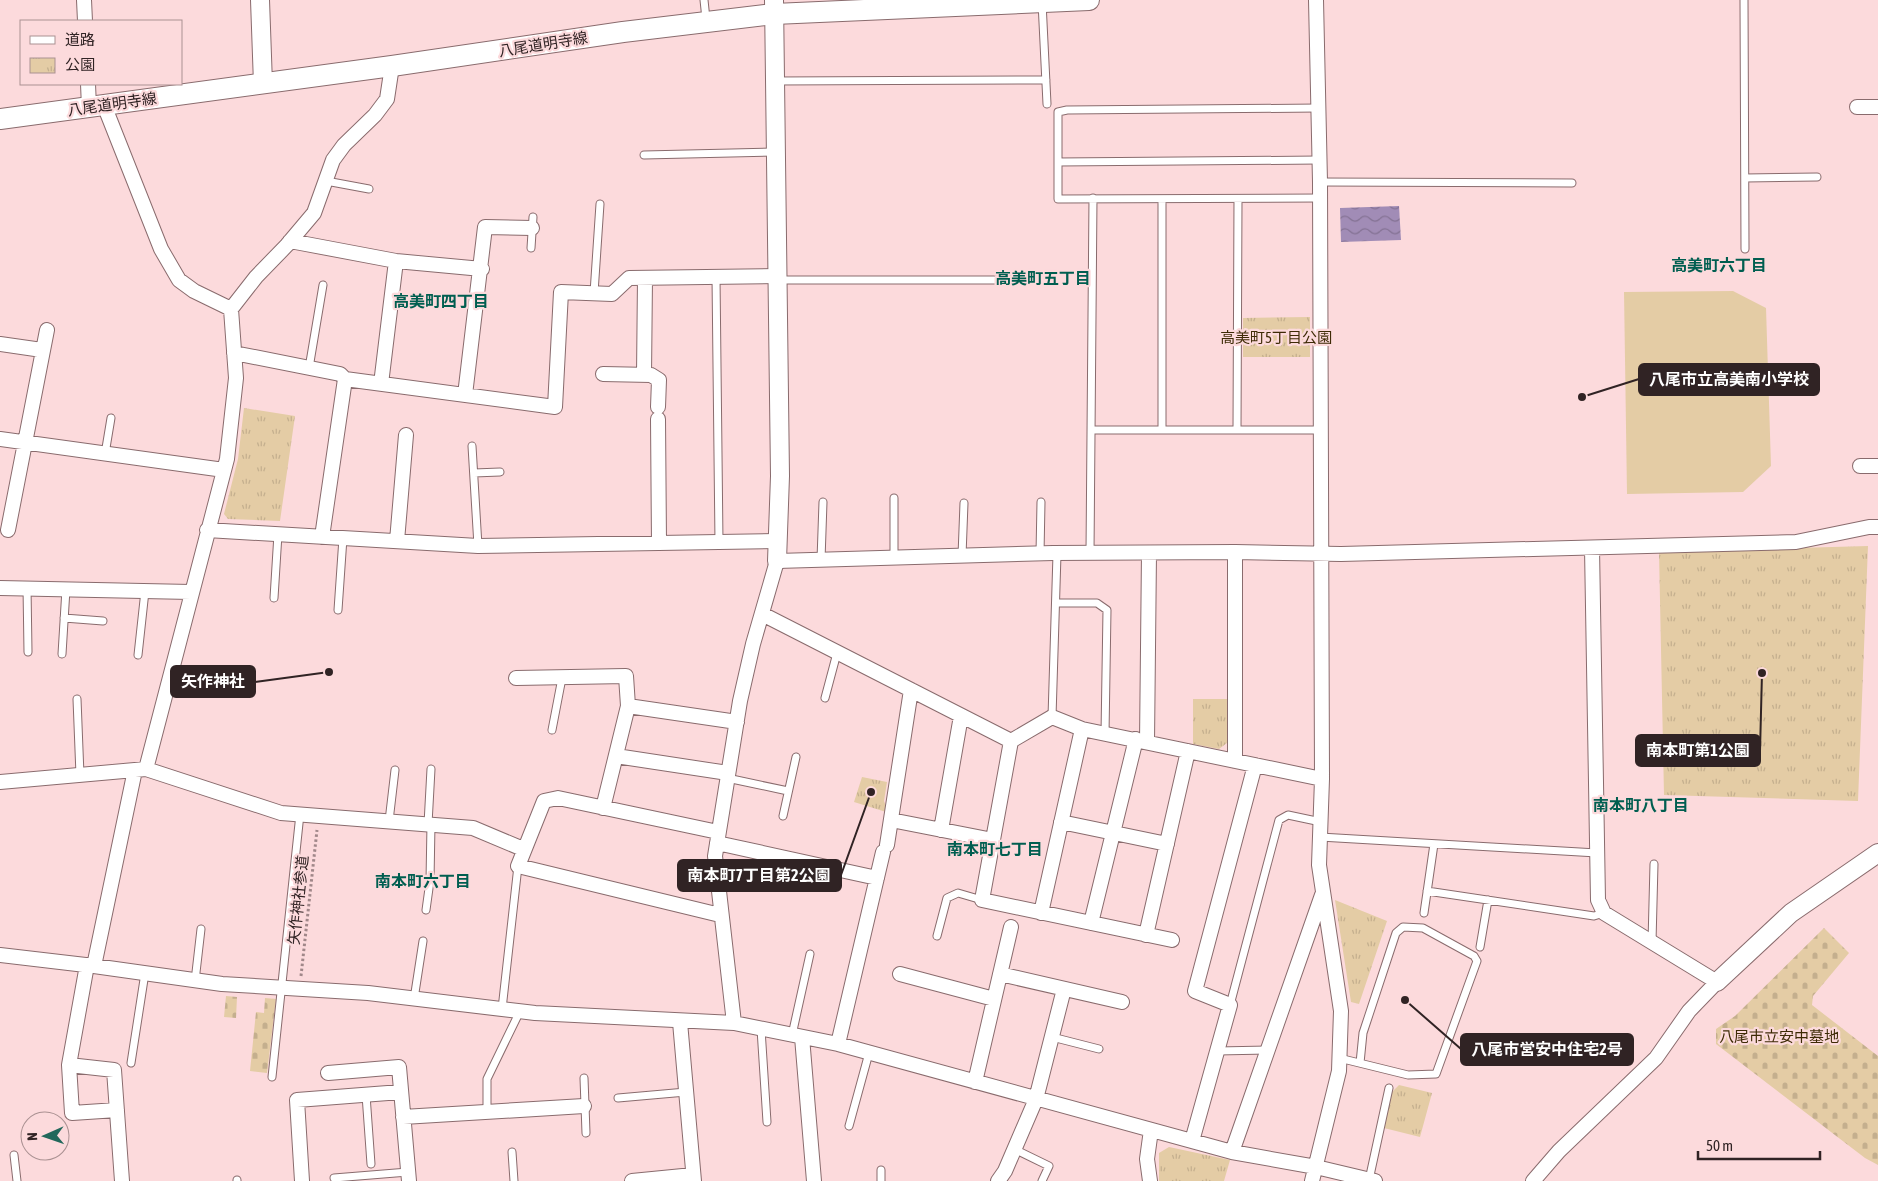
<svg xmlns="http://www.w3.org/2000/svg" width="1878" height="1181" font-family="'Asap Condensed','Noto Sans JP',sans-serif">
	<defs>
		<pattern id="cemetery-stones" width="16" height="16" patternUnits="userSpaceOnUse" patternTransform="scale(1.25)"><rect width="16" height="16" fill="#e4cca5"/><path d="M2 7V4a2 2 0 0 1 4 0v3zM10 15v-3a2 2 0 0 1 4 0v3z" fill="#c4af8e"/></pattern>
		<pattern id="park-tufts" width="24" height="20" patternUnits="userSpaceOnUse" patternTransform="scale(1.25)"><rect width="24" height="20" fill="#e4cca5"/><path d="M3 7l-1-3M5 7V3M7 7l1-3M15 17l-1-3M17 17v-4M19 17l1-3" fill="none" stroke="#c4af8e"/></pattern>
		<pattern id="water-waves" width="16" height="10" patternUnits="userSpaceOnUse" patternTransform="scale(1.25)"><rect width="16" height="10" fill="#a18cb6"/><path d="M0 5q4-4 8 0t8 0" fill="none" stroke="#847294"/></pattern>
	</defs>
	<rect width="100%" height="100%" fill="#fcdadc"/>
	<!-- green -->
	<path fill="#e4cca5" d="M1733,291l33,17 5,158 -28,26 -116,2 -3,-202z"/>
	<!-- cemetery -->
	<path fill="url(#cemetery-stones)" d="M1824,928l25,25 -36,43 -1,9 66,51v109l-13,-7 -149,-114v-15l19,-13z
		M226,996l11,1 -1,21 -12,-1z
		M265,998l11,1 -9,74 -17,-2 6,-59 8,1z"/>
	<!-- park -->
	<path fill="url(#park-tufts)" d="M1310,317v40h-67v-39z
		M244,408l51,8 -15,105 -52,-2 -4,-5 14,-55z
		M1868,546l-10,255 -194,-6 -5,-243z
		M1193,699h34v44l-8,6 -26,-5z
		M862,777l25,5 -3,19 3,8 -1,3 -32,-10z
		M1335,900l52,21 -28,83 -8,-2z
		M1399,1085l33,8 -12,44 -36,-9 8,-36z
		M1169,1147l61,13 -6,21h-65v-28z"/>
	<!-- water -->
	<path fill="url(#water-waves)" d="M1399,206l2,34 -60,2 -1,-34z"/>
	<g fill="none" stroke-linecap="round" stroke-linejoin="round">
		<!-- service casing -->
		<g stroke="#896b6d" stroke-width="9">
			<path id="service" d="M704,0l2,19
				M1744,0l1,249
				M1042,2l5,102
				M775,81l271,-1
				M1318,108l-251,2 -9,2v87l262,-1
				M644,155l132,-3
				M1058,162l261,-2
				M1745,178l72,-1
				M326,181l43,8
				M1320,182l252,1
				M531,248l2,-31
				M716,277l3,265
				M778,280h252
				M594,293l6,-89
				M309,368l14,-83
				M1093,430h227
				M1162,430v-231
				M1237,430l1,-231
				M472,446l6,100
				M105,454l6,-36
				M474,473l26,-1
				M1090,553l3,-355
				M1040,554l1,-52
				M962,556l2,-53
				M894,558v-60
				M821,560l2,-58
				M27,587l1,65
				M274,598l4,-64
				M1056,603h41l10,7 -2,124
				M338,610l5,-72
				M64,618l39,3
				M62,654l4,-65
				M138,655l7,-64
				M825,698l12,-45
				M77,699l3,76
				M1052,717l5,-163
				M552,730l10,-52
				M727,778l61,13
				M783,816l13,-59
				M389,821l6,-51
				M428,824l3,-55
				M1320,837l277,16
				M1427,891l167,25 10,-3
				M426,910l4,-29 1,-57
				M1424,913l10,-69
				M937,936l10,-38 11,-5 24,7
				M1652,942l2,-78
				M1480,947l8,-47
				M195,981l6,-52
				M414,999l9,-58
				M1230,1005l49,-185 9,-5 33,7
				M502,1009l16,-143
				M761,1029l6,93
				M792,1035l18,-81
				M1052,1037l47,12
				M1217,1051l51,-1
				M1339,1058l69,17 28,-1 41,-113 -3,-5 -51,-28 -20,-1 -7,6 -33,100 -3,30
				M131,1063l14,-90
				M272,1077l28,-263
				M584,1078l2,55
				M366,1095l5,69
				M618,1098l68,-6
				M487,1111v-32l33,-68
				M849,1126l20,-73
				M1014,1149l35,17 -7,15
				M512,1152l2,29
				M14,1155l3,26
				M334,1178l74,-6
				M237,1180v1
				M1369,1180l20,-92
				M881,1181v-11"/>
		</g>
		<!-- minor casing -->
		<g stroke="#896b6d" stroke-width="16">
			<path id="minor" d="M84,0l1,21
				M88,84l1,23
				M104,105l57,144 18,31 15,11 37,18
				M1857,107h21
				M290,241l106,20 86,8
				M0,344l42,6
				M234,353l106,21 5,5 210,28 6,-115 51,2 17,-16 149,-2
				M603,374l48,1 8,5 -1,27
				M644,375l1,-97
				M381,384l15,-123
				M465,395l20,-168 47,1
				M658,419l1,124
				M0,439l224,31
				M1860,466h18
				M8,530l39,-200
				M207,530l271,16 299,-5
				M322,537l23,-158
				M397,541l9,-106
				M0,588l191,4
				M762,614l249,127 41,-24 30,12 240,50
				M516,678l110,-2 2,30 -25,102
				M628,706l109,16
				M1011,741l-29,159 190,40
				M1147,742l2,-189
				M616,756l112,17
				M1235,761v-209
				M146,769l81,-310 9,-81 -5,-69 25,-32 31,-32 27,-32 19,-53 11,-15 31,-30 12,-16 5,-33
				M0,782l146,-13 135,44 192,15 50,21
				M891,820l102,20
				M1061,822l106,22
				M941,830l20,-114
				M718,832l-160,-34 -14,3 -26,65 202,49
				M717,843l160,35
				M887,845l24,-155
				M1041,913l41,-184
				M1091,923l45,-184
				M1146,935l42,-184
				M0,955l94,11 128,18 146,9 167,20 199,10 104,21 394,108 84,15 59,14
				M87,965l-18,100 45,5 8,111
				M94,966l41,-196
				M900,974l94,25
				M1000,974l122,28
				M680,1022l14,159
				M734,1023l-19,-167 25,-155 13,-57 24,-83 276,-8 182,-1 106,2 455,-12 73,-15h9
				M802,1037l12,144
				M838,1044l45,-192
				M69,1065l3,48 45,-3
				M328,1073l71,-6 10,114
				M975,1082l36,-155
				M403,1117l181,-11
				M1192,1141l38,-136 -35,-14 60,-226
				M1232,1152l90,-257
				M302,1181l-5,-81 104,-8
				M632,1181l61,-6
				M998,1181l7,-10 31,-72 28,-110
				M1150,1181l-3,-22 4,-29
				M1312,1181l27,-110 2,-60 -22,-146 3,-86 -2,-597 -4,-182
				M1533,1181l26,-30 97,-93 33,-47 28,-29 -113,-69 -6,-13 -6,-352"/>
		</g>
		<!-- tertiary casing -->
		<g stroke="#896b6d" stroke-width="20">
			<path id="tertiary" d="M260,0l3,84
				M774,0l6,476 -3,85
				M1717,982l74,-69 87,-60"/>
		</g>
		<!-- secondary casing -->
		<g stroke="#896b6d" stroke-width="22">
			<path id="secondary" d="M0,119l392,-53 231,-34 151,-18 315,-14"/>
		</g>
		<!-- path -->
		<path stroke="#a08789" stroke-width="3" stroke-dasharray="2.5 2.5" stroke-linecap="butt" d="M301,976l16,-146"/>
		<!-- service -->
		<use href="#service" stroke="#fff" stroke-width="7"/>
		<!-- minor -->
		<use href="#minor" stroke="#fff" stroke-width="14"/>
		<!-- tertiary -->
		<use href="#tertiary" stroke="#fff" stroke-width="18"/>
		<!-- secondary -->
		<use href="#secondary" stroke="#fff" stroke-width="20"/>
	</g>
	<g text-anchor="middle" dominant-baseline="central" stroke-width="4.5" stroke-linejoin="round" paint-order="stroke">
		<!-- street labels -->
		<g font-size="15" fill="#302324" stroke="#fcdadc">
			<text transform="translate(543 44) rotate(-9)">八尾道明寺線</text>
			<text transform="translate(112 104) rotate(-8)">八尾道明寺線</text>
			<text transform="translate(298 900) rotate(-84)">矢作神社参道</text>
		</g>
		<!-- park labels -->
		<g font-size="15" fill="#3e2b06" stroke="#fcdadc">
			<text x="1276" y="337">高美町5丁目公園</text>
			<text x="1779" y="1036">八尾市立安中墓地</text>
		</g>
		<!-- neighbourhood labels -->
		<g font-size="16" font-weight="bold" fill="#005e50" stroke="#fcdadc">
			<text x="1719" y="265">高美町六丁目</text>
			<text x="1043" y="278">高美町五丁目</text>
			<text x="441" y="301">高美町四丁目</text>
			<text x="1641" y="805">南本町八丁目</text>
			<text x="995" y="849">南本町七丁目</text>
			<text x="423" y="881">南本町六丁目</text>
		</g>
	</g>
	<!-- callouts -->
	<path fill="none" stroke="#302324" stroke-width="2" d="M1582 397L1639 379M329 672L255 682M1762 673L1760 751M871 792L841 875M1405 1000L1461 1049"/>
	<g fill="#302324" stroke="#fcdadc" stroke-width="2">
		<circle cx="1582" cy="397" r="5"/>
		<circle cx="329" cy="672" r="5"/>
		<circle cx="1762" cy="673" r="5"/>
		<circle cx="871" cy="792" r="5"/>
		<circle cx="1405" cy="1000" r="5"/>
	</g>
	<g fill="#302324" stroke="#302324" stroke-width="2">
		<rect x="1639" y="364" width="180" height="31" rx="5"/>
		<rect x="171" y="666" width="84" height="31" rx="5"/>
		<rect x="1636" y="735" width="124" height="31" rx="5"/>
		<rect x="678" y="860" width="163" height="31" rx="5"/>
		<rect x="1461" y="1034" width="172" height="31" rx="5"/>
	</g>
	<g font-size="16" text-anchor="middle" font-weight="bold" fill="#fff">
		<text x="1729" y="385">八尾市立高美南小学校</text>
		<text x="213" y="687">矢作神社</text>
		<text x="1698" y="756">南本町第1公園</text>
		<text x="759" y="881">南本町7丁目第2公園</text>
		<text x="1547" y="1055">八尾市営安中住宅2号</text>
	</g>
	<!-- legend -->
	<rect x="20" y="20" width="162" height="65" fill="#fcdadc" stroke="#aa9192"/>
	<rect x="30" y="36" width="25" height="8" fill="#ffffff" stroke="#aa9192"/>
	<text x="65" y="45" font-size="15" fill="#302324">道路</text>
	<rect x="30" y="58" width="25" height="15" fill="url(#park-tufts)" stroke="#aa9192"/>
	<text x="65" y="70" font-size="15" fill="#302324">公園</text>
	<!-- north arrow -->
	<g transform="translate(45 1136) rotate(268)"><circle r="24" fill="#fcdadc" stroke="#aa9192"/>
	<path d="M0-4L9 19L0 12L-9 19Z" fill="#22685b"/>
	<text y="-8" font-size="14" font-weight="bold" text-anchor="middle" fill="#302324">N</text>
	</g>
	<!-- scale -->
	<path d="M1698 1151v8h122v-8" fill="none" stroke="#302324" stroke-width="2.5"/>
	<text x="1706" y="1151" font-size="15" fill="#302324" stroke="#fcdadc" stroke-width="4" paint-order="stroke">50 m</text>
</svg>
